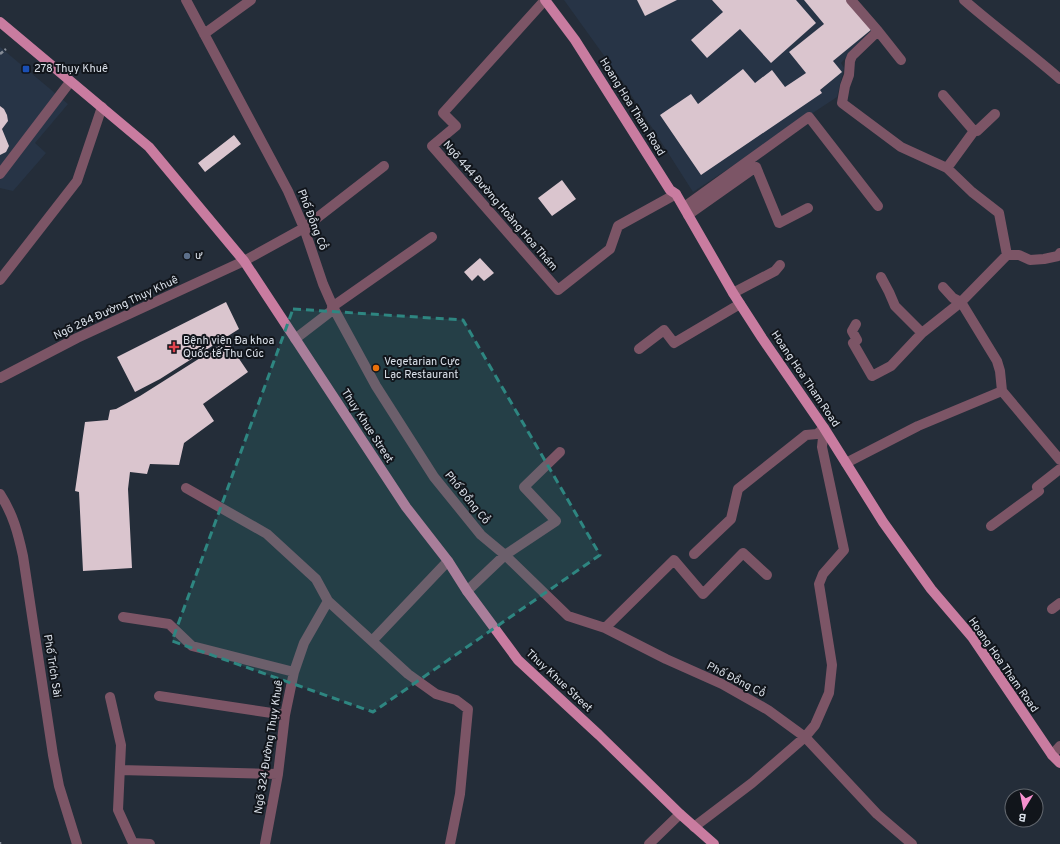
<svg xmlns="http://www.w3.org/2000/svg" width="1060" height="844" font-family="Overpass,sans-serif">
	<rect width="100%" height="100%" fill="#242d39"/>
	<!-- built -->
	<path fill="#273446" d="M564,0h281l27,29 -31,34 3,5 -7,29 -144,95 -70,-110z
		M0,47l68,57 -33,39 11,10 -33,38 -13,-3z"/>
	<!-- building -->
	<path fill="#dac5ce" d="M637,0h40l-32,16z
		M712,0h84l20,23 -45,40 -31,-34 -33,29 -16,-18 32,-28z
		M804,0h43l25,29 -39,32 9,11 -22,18 2,3 -121,82 -41,-60 31,-21 7,10 45,-35 12,14 17,-13 13,17 21,-14 -17,-21 35,-28z
		M0,106l4,3 3,6 1,6 -6,8 7,17 -3,6 -6,3z
		M234,135l7,9 -36,28 -7,-9z
		M562,180l14,19 -24,17 -14,-18z
		M480,258l14,15 -10,8 -6,-6 -6,6 -8,-9z
		M226,302l13,27 -79,50 -25,13 -18,-35z
		M227,341l21,31 -45,32 11,17 -30,22 -5,22 -29,-1 -3,10 -17,-2 -2,17 4,79 -49,3 -4,-79 -4,-1 10,-69 23,-2 2,-10 6,-1 24,-13z"/>
	<g fill="none" stroke-linecap="round" stroke-linejoin="round">
		<!-- path -->
		<path stroke="#848b96" stroke-width="2.5" stroke-dasharray="4 2" stroke-linecap="butt" d="M0,54l6,-5
			M0,842v2"/>
		<!-- minor -->
		<path stroke="#7c5566" stroke-width="10" d="M186,0l102,191 16,37 19,56 11,25 42,77 58,91 47,58 24,20 63,61 37,12 61,31 56,25 46,26 37,27 72,77 35,30
			M545,0l-102,113 13,13 -24,20 126,144 52,-41 8,-23 58,-32
			M851,0l27,31 -26,25 -2,5 -1,14 -4,11 -3,17 59,44 46,21 25,24 27,21 8,42
			M964,0c31,27 65,52 96,79
			M878,31l23,29
			M204,34l47,-34
			M943,95l31,36
			M947,168l27,-37h3l18,-17
			M0,174l70,-92
			M684,207l125,-90 69,89
			M688,215l68,-48 23,56 29,-15
			M881,277l8,15 6,14 27,27
			M0,280l77,-99 25,-74
			M943,287l10,11 8,4
			M733,293l42,-22 5,-6
			M961,302l36,59 3,10 2,20
			M332,307l100,-70
			M856,324l-4,7 5,9 -4,3 19,33 19,-10 31,-33 39,-31 46,-47h12l11,5 14,-1 14,-3 2,-3
			M295,339l39,-30
			M639,349l25,-19 10,13 66,-39
			M0,378l77,-40 167,-77 60,-33 80,-62
			M1002,391l58,69
			M846,463l72,-37 84,-35
			M186,488l81,46 49,45 12,22 80,73 28,20 20,6 12,9 -8,85 -10,50
			M0,494c13,20 18,39 23,62l30,199 6,31 18,58
			M991,526l48,-35 -2,-4 23,-18
			M694,554l37,-35 7,-30 68,-54 11,-1 7,-6
			M467,591l38,-36 51,-34 -32,-34 36,-35
			M1052,609l8,-6
			M123,617l46,7 23,22 102,26
			M605,628l69,-68 29,34 40,-41 24,22
			M372,641l76,-80
			M159,696l126,19
			M110,697l11,48 -3,65 15,33 17,1
			M1052,755l8,-9
			M120,770l158,4
			M694,827l58,-44 53,-46 10,-12 14,-32 3,-28 -13,-81 4,-10 21,-24 -22,-103 2,-19
			M265,844l13,-70 7,-59 9,-43 10,-29 24,-42
			M649,844l31,-30"/>
		<!-- major -->
		<path stroke="#c97ca0" stroke-width="10" d="M545,0l30,40 95,150 6,4 57,99 29,45 62,90 59,94 48,67 41,48 80,118 8,8
			M0,22l149,125 95,114 162,246 42,54 19,30 51,69 81,75 81,79 34,30"/>
	</g>
	<!-- marked area -->
	<path fill="#2e8681" fill-opacity="0.2" stroke="#2e8681" stroke-width="3" stroke-dasharray="8 5" stroke-linejoin="round" d="M293,309l170,11 137,235 -227,157 -201,-71z"/>
	<!-- markers -->
	<rect fill="#1a4fb4" stroke="#11151b" stroke-width="1.5" x="22" y="65" width="8" height="8" rx="2"/>
	<circle fill="#5c6f8a" stroke="#11151b" stroke-width="1.5" cx="187" cy="256" r="4"/>
	<path fill="#e0444e" stroke="#11151b" stroke-width="1.5" d="M172 341h4v4h4v4h-4v4h-4v-4h-4v-4h4z"/>
	<circle fill="#e8710a" stroke="#11151b" stroke-width="1.5" cx="376" cy="368" r="4"/>
	<g text-anchor="middle" dominant-baseline="central" stroke-width="4" stroke-linejoin="round" paint-order="stroke">
		<!-- poi labels -->
		<g font-size="11" fill="#dbe1ea" stroke="#11151b" text-anchor="start">
			<text x="34" y="69">278 Thụy Khuê</text>
			<text x="195" y="256">ư</text>
			<text x="183" y="341">Bệnh viện Đa khoa<tspan x="183" dy="13">Quốc tế Thu Cúc</tspan></text>
			<text x="384" y="362">Vegetarian Cực<tspan x="384" dy="13">Lạc Restaurant</tspan></text>
		</g>
		<!-- street labels -->
		<g font-size="11" fill="#dbe1ea" stroke="#11151b">
			<text transform="translate(632 107) rotate(58)">Hoang Hoa Tham Road</text>
			<text transform="translate(500 206) rotate(49)">Ngõ 444 Đường Hoàng Hoa Thám</text>
			<text transform="translate(312 220) rotate(69)">Phố Đồng Cổ</text>
			<text transform="translate(116 308) rotate(-25)">Ngõ 284 Đường Thụy Khuê</text>
			<text transform="translate(805 379) rotate(56)">Hoang Hoa Tham Road</text>
			<text transform="translate(367 426) rotate(57)">Thuy Khue Street</text>
			<text transform="translate(467 498) rotate(51)">Phố Đồng Cổ</text>
			<text transform="translate(1003 665) rotate(55)">Hoang Hoa Tham Road</text>
			<text transform="translate(52 666) rotate(81)">Phố Trích Sài</text>
			<text transform="translate(736 680) rotate(27)">Phố Đồng Cổ</text>
			<text transform="translate(559 681) rotate(43)">Thuy Khue Street</text>
			<text transform="translate(269 747) rotate(-81)">Ngõ 324 Đường Thụy Khuê</text>
		</g>
	</g>
	<!-- north arrow -->
	<g transform="translate(1024 808) rotate(190)"><circle r="19" fill="#11151b" stroke="#62676e"/>
	<path d="M0-3L7 15L0 10L-7 15Z" fill="#f690cf"/>
	<text y="-6" font-size="11" font-weight="bold" text-anchor="middle" fill="#dbe1ea">B</text>
	</g>
</svg>
